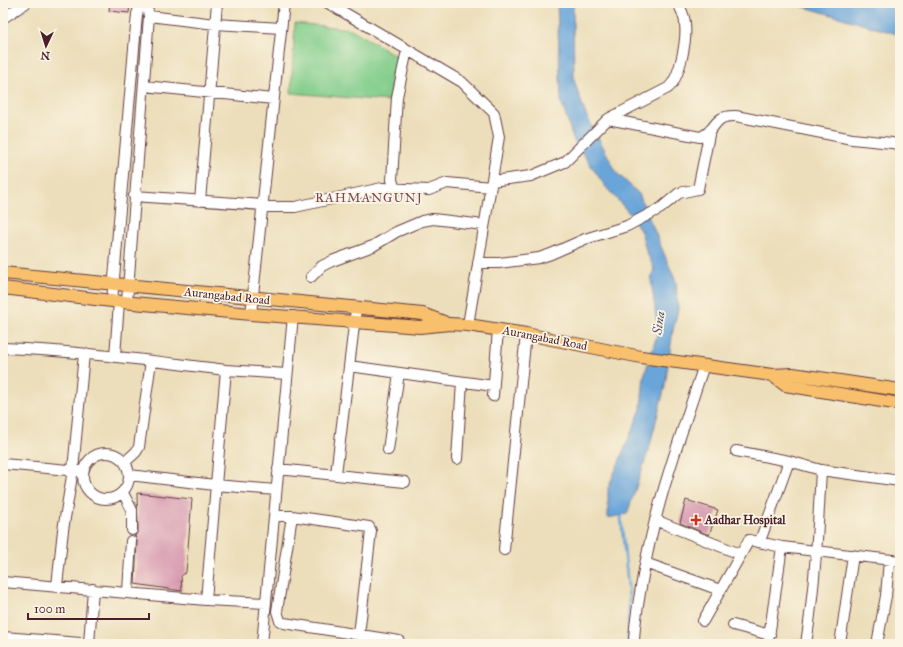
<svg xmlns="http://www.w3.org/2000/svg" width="903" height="647" font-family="'IM FELL Great Primer',serif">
	<rect width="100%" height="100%" fill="#fcf5e5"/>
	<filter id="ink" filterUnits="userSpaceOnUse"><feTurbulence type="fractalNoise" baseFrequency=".025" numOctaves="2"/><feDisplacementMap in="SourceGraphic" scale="8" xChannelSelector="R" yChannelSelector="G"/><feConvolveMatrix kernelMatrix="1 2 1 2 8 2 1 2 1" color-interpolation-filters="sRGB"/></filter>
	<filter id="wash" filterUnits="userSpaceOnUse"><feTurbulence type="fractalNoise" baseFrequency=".012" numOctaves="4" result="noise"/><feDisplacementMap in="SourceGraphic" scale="16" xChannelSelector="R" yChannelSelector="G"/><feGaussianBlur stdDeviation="0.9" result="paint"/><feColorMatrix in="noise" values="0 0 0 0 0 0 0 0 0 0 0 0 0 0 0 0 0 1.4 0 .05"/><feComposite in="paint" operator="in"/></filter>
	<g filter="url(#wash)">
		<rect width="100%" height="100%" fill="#ecdeba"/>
		<!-- green -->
		<path fill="#82cd8b" stroke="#66765b" d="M295,23l56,6 49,29 -11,43 -98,-8z"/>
		<!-- water -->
		<path fill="#69a5d9" stroke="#5a6282" d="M557,3h16l1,77 11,33 32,60 22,21 37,88 2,27 -5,21 -8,56 -16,63 -22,65 -19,4v-30l33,-79 3,-33 14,-44 -7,-52 3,-12 -8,-17 -4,-17 -11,-19 -26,-29 -31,-45 -13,-40z
			M791,3h109v32z"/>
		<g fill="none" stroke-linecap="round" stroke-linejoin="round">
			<!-- stream -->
			<path stroke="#69a5d9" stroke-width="2.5" d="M623,512l-2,6 8,78 -1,48"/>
		</g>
		<g id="blocks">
			<!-- building -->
			<path fill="#d595ad" d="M110,3h20l-1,10 -20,-2z
				M137,493l55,6 -6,73 -5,4 1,15 -47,-7 2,-43 -2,-5 3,-6z
				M686,500l32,10 -9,25 -29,-12z"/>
		</g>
	</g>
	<g filter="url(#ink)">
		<use href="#blocks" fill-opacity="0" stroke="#623c40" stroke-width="1"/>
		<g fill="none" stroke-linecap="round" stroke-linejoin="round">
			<!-- minor casing -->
			<g stroke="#623c40" stroke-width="12">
				<path id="minor" d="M328,3l134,79 32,31 5,24 -31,188
					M149,16l66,8 66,4
					M3,18l23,-15
					M144,86l129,13
					M608,119l60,-31c12,-10 19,-48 17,-64 0,-8 -4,-14 -7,-21
					M492,181l39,-5 34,-14 43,-43 92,18c18,-6 11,-22 36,-21l116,23 40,4 8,2
					M395,189l-3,-9 5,-83 10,-47
					M134,196l129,9
					M200,201l17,-198
					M262,207h33l87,-19 47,2 18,-7 44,4
					M478,263h21l40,-5 12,-4 34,-15 42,-13 34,-18 18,-15 19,-4 12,-59
					M311,277l11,-11 10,-5 41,-15 23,-14 26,-11 11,-2 51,6
					M112,301l25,-287 4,-11
					M127,302l22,-286 -3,-13
					M251,314l33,-311
					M3,348c75,3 148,13 223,22l-20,230 -203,-18
					M115,356l4,-54
					M349,366l145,20
					M226,370l61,4
					M493,396l5,-67
					M388,450l11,-77
					M736,451l53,10 32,9 79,11
					M83 476a23 23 0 1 1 46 0a23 23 0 1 1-46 0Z
					M457,459l5,-77
					M125,462l11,-10 3,-5 12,-86
					M3,464l76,7
					M278,469l127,13
					M336,474l20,-165
					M129,475l86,10 61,5
					M123,493l9,17v20
					M274,516h18l77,11 2,4 -12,104
					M292,516l-15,95 3,10 4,2 115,18
					M655,520l85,34
					M760,541l29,-80
					M504,550l22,-216
					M645,563l75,27
					M57,586l6,-56 10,-60 11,-116
					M128,592l3,-51
					M206,600l60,3
					M703,621l46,-81 33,7 118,14
					M733,625l37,10
					M3,637l90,7
					M89,644l4,-55
					M262,644l31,-328
					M634,644c0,-19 4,-38 7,-57 12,-76 39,-149 63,-222
					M768,644l14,-97
					M806,644c9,-58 12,-116 15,-174
					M840,644l13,-89
					M877,644l9,-48 3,-36"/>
			</g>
			<!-- major casing -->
			<g stroke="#623c40" stroke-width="14">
				<path id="major" d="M3,273l420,41 21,8
					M3,288l109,13 139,13 169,13 29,-3 19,1 58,9 115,23 131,18 21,-1 107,16
					M772,375l13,10 115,19"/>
			</g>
			<!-- minor -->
			<use href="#minor" stroke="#fff" stroke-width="10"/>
			<!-- major -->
			<use href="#major" stroke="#f8bf6c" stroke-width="12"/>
		</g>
	</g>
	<!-- markers -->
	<path fill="#c8321e" stroke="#fcf5e5" stroke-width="1.5" d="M694 514h4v4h4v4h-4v4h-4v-4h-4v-4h4z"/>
	<g text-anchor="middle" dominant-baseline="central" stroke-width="3.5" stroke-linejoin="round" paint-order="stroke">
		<!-- street labels -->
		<g font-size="12" fill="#4a1f2b" stroke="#fcf5e5">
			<text transform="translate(227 296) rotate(6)">Aurangabad Road</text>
			<text transform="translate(545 338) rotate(11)">Aurangabad Road</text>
		</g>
		<!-- poi labels -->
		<g font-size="12" font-weight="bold" fill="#4a1f2b" stroke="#fcf5e5" text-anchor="start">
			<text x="705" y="520">Aadhar Hospital</text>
		</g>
		<!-- neighbourhood labels -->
		<g font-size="13" letter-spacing="1" fill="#7b4858" stroke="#fcf5e5">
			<text x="369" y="198">RAHMANGUNJ</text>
		</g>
		<!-- water labels -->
		<g font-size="13" font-style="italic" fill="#565571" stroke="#fcf5e5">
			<text transform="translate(659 323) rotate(-82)">Sina</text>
		</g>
	</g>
	<!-- margin -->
	<rect width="903" height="647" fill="none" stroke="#fcf5e5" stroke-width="16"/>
	<!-- north arrow -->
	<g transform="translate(46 46) rotate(184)" stroke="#fcf5e5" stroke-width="3" paint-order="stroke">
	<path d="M0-3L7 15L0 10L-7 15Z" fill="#4a1f2b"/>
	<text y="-6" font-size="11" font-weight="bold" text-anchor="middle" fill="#4a1f2b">N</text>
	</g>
	<!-- scale -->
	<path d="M28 613v6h121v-6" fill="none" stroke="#4a1f2b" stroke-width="2"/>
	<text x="34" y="613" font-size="12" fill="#4a1f2b" stroke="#fcf5e5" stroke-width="3" paint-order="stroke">100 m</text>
</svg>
